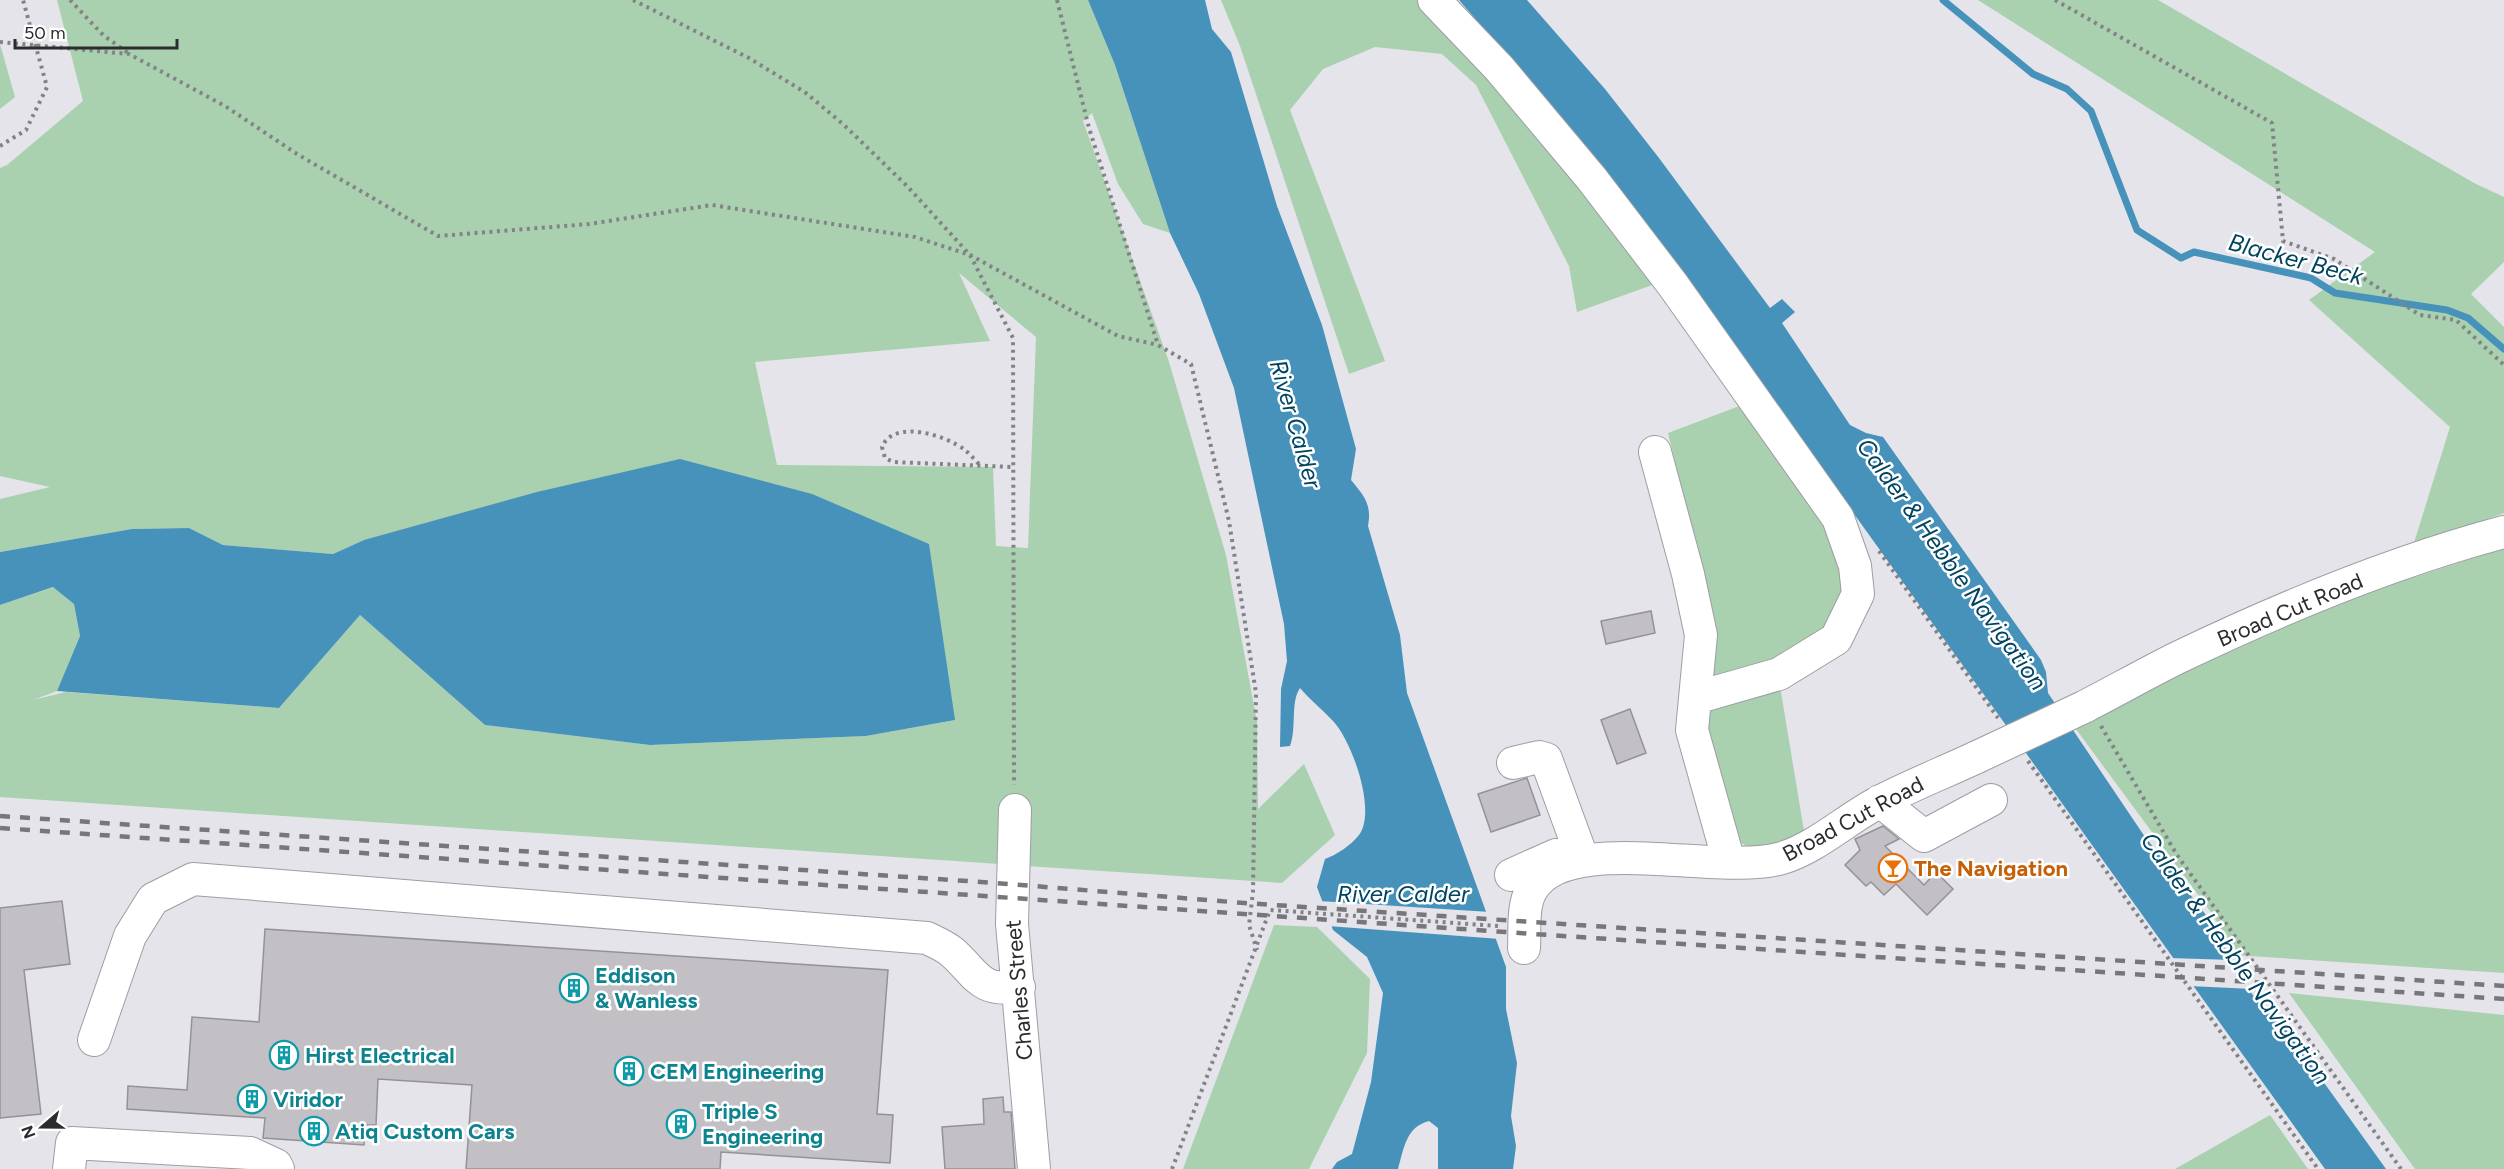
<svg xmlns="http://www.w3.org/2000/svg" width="2504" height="1169" font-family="Figtree,sans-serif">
	<rect width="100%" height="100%" fill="#e4e4ea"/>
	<!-- green -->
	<path fill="#a9d0af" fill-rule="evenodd" d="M57,0h1031l27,65 55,168 -27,-9 -25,-40 -26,-71 -9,8 86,241 57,193 31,167 1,87 46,-45 31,71 -53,48 -1282,-86v-192l54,-18 20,17 6,32 -23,55 -24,9 33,-8 213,16 81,-93 125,110 165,20 216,-9 89,-16 -591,-180 -31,14 -110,-9 -34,-17 -57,1 -132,23v-53l50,-12 -50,-11v-308l7,-3 76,-64zM959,273l77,64 -8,211 -32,-2 -3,-79 -216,-2 -22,-103 235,-21z
		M1221,0h199l69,71 166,213 -78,28 -8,-46 -93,-181 -34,-31 -67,-7 -52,22 -33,41 95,251 -36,13 -109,-328z
		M1978,0h180l316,183 30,14v65l-33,32 33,33v186l-91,33 37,-119 -141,-127 66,-48z
		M0,44l15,53 -15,12z
		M1742,405l96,130 8,42 -18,52 -40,31 -74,20 -7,-91 -39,-156z
		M2504,548v425l-269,-18 -22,-40 -140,-190 111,-61 185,-72z
		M1779,680l25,151 -28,17 -24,2 -14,-9 -34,-122 5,-12z
		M1274,925l43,2 53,52 -3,74 -58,116h-126z
		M2289,993l215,22v154h-89z
		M2270,1115l38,54h-133z"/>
	<!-- water -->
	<path fill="#4692bb" d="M1088,0h117l7,29 19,23 46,154 45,119 34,124 -5,31c13,16 21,24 17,46l32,109 7,58 99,274v42l11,54 -6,53 5,30 -3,23h-75v-41l-9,-7c-23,6 -25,27 -31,48h-66l5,-7 15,-8 19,-72 12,-89 -16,-36 -34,-27 -16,-43 8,-28c13,-5 25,-13 34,-24 18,-24 -7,-94 -26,-114 -11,-12 -23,-21 -33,-33 -10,15 -3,39 -10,58l-10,1 1,-58 6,-28 -3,-37 -50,-236 -35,-94 -29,-61 -55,-168z
		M1459,0h68l78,89 54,69 111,150 12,-9 13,13 -13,11 68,102 16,8 17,4 158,223 5,12 2,21 95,141 77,99 7,24 25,37 32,33 102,142h-61l-522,-726 -226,-306z
		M680,459l132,35 117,50 26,176 -89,16 -216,9 -165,-20 -125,-110 -81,93 -222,-17 23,-55 -6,-32 -21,-17 -53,18v-53l132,-23 57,-1 34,17 110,9 31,-14 173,-48z"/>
	<!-- pier -->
	<path fill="#e4e4ea" d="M1319,901l171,11 10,27 -172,-13z
		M2169,958l64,2 20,29 -64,-3z"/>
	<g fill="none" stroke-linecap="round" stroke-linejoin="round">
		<!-- stream -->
		<path stroke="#4692bb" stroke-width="7" d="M1943,0l90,74 34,15 24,22 46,119 44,28 13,-6 117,26 24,15 112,17 21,8 36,31"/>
	</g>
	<!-- building -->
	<path fill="#c2c0c5" stroke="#949297" stroke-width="1.5" d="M1651,611l4,22 -49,11 -5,-23z
		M1630,709l16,44 -29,11 -16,-44z
		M1527,778l13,37 -49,17 -13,-38z
		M1883,826l16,13 -14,7 39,39 12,-13 17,17 -26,26 -31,-31 -12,11 -13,-13 -5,4 -21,-21 15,-15 -5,-11z
		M62,901l8,63 -46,6 17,144 -41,4v-210z
		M265,929l623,41 -11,144 16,1 -3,48 -169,-11 -1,17h-254l6,-84 -94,-6 -2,46h-11l-1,20 -101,-7 2,-20 -138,-9 1,-23 59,4 5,-73 67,5z
		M1003,1097l1,15h7l4,57h-70l-3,-42 42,-3 -1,-25z"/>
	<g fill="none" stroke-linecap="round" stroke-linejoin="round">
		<!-- minor casing -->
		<g stroke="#9d9da3" stroke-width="34">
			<path id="minor" d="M1434,0l65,68 93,111 81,106 165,233 17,48 3,28 -22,45 -57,35 -84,24
				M1655,452l33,122 13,61 -9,95 37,132
				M2084,707c31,-16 61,-33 93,-49 104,-50 215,-96 327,-126
				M1513,763l26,-6 7,2 33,90
				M1880,801l44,35 67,-36
				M1015,810l-3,114 22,245
				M1511,875l45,-20
				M1524,948c1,-18 -2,-43 8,-59 35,-59 189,-12 250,-31 34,-10 67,-41 99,-57 31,-16 64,-29 96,-44
				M94,1040l36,-104 23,-37 40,-20 734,59c8,4 18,8 25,14 26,23 26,40 67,35
				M69,1169l3,-26 178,10 26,12 2,4"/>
		</g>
		<!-- path -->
		<path stroke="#838387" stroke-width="4" stroke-dasharray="3 4.5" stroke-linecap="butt" d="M70,0l33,35 25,18
			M633,0l116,58 57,35 38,32 63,61 63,69 43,83 1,447
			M1057,0l32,128 69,217 33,19 38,157 27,172 -3,199 -4,33 8,25
			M2055,0l217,123 11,118 51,18 86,56 36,5 48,45
			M0,42l129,12 96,52 72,48 141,82 151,-12 123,-19 203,32 55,18 148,81 40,9
			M0,146l26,-16 21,-43 -24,-87
			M979,464c-5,-5 -9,-10 -14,-14 -18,-14 -71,-32 -83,-3l3,11 8,4 119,5
			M1879,551l119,167
			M2101,726l76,129 224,314
			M2028,761l290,408
			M1172,1169l98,-259 228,16"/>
		<!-- minor -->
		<use href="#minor" stroke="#fff" stroke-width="32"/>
		<!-- rail -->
		<path stroke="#77777b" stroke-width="4.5" stroke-dasharray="10 10" stroke-linecap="butt" d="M0,816l996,67 248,20 1260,83
			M0,828l1534,106 970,65"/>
		<!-- minor-bridge casing -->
		<g stroke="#9d9da3" stroke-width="34" stroke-linecap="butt">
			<path id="minor-bridge" d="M1977,757l107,-50"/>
		</g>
		<!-- minor-bridge -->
		<use href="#minor-bridge" stroke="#fff" stroke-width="32"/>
	</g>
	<!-- icons -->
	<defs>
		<g id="bar-ring" transform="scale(1.5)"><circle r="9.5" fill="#fff" stroke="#e8710a" stroke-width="1.5"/><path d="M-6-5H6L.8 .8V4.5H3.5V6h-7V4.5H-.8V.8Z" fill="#e8710a"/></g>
		<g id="building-ring" transform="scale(1.5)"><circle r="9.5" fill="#fff" stroke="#0f9aa8" stroke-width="1.5"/><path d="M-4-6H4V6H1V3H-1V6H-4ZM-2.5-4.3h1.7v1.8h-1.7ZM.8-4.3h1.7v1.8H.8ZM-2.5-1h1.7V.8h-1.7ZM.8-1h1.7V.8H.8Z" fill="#0f9aa8"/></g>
	</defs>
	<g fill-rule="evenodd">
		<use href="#bar-ring" x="1893" y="868"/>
		<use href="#building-ring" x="574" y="988"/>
		<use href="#building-ring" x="284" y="1055"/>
		<use href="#building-ring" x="629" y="1071"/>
		<use href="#building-ring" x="252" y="1099"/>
		<use href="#building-ring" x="681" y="1124"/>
		<use href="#building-ring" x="314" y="1131"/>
	</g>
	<g text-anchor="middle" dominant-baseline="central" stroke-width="5" stroke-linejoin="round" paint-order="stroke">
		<!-- street labels -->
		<g font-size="22" fill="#2c2c2e" stroke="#fff">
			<text transform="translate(2290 610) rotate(-23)">Broad Cut Road</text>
			<text transform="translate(1853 819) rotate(-28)">Broad Cut Road</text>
			<text transform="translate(1019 990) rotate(-95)">Charles Street</text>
		</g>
		<!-- food labels -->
		<g font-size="22" font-weight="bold" fill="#c56008" stroke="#fff" text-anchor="start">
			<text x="1914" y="868">The Navigation</text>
		</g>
		<!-- culture labels -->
		<g font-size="22" font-weight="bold" fill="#0d838f" stroke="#fff" text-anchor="start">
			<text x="595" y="975">Eddison<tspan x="595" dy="25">&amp; Wanless</tspan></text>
			<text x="305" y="1055">Hirst Electrical</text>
			<text x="650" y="1071">CEM Engineering</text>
			<text x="273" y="1099">Viridor</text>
			<text x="702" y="1111">Triple S<tspan x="702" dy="25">Engineering</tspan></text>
			<text x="335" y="1131">Atiq Custom Cars</text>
		</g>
		<!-- water labels -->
		<g font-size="24" font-style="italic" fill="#014460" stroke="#fff">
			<text transform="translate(2296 259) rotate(15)">Blacker Beck</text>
			<text transform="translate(1296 424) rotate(74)">River Calder</text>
			<text transform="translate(1952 564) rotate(54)">Calder &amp; Hebble Navigation</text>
			<text x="1403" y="893">River Calder</text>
			<text transform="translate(2236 958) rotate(54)">Calder &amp; Hebble Navigation</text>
		</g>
	</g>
	<!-- north arrow -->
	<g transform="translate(42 1127) rotate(250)" stroke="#ffffff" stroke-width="4.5" paint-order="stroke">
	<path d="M0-4.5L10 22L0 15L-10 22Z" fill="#2c2c2e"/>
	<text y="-9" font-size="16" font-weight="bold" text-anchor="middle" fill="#2c2c2e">N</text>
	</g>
	<!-- scale -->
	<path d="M15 39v9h162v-9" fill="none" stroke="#2c2c2e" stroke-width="3"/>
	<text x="24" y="39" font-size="18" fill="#2c2c2e" stroke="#ffffff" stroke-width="4.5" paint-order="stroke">50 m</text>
</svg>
